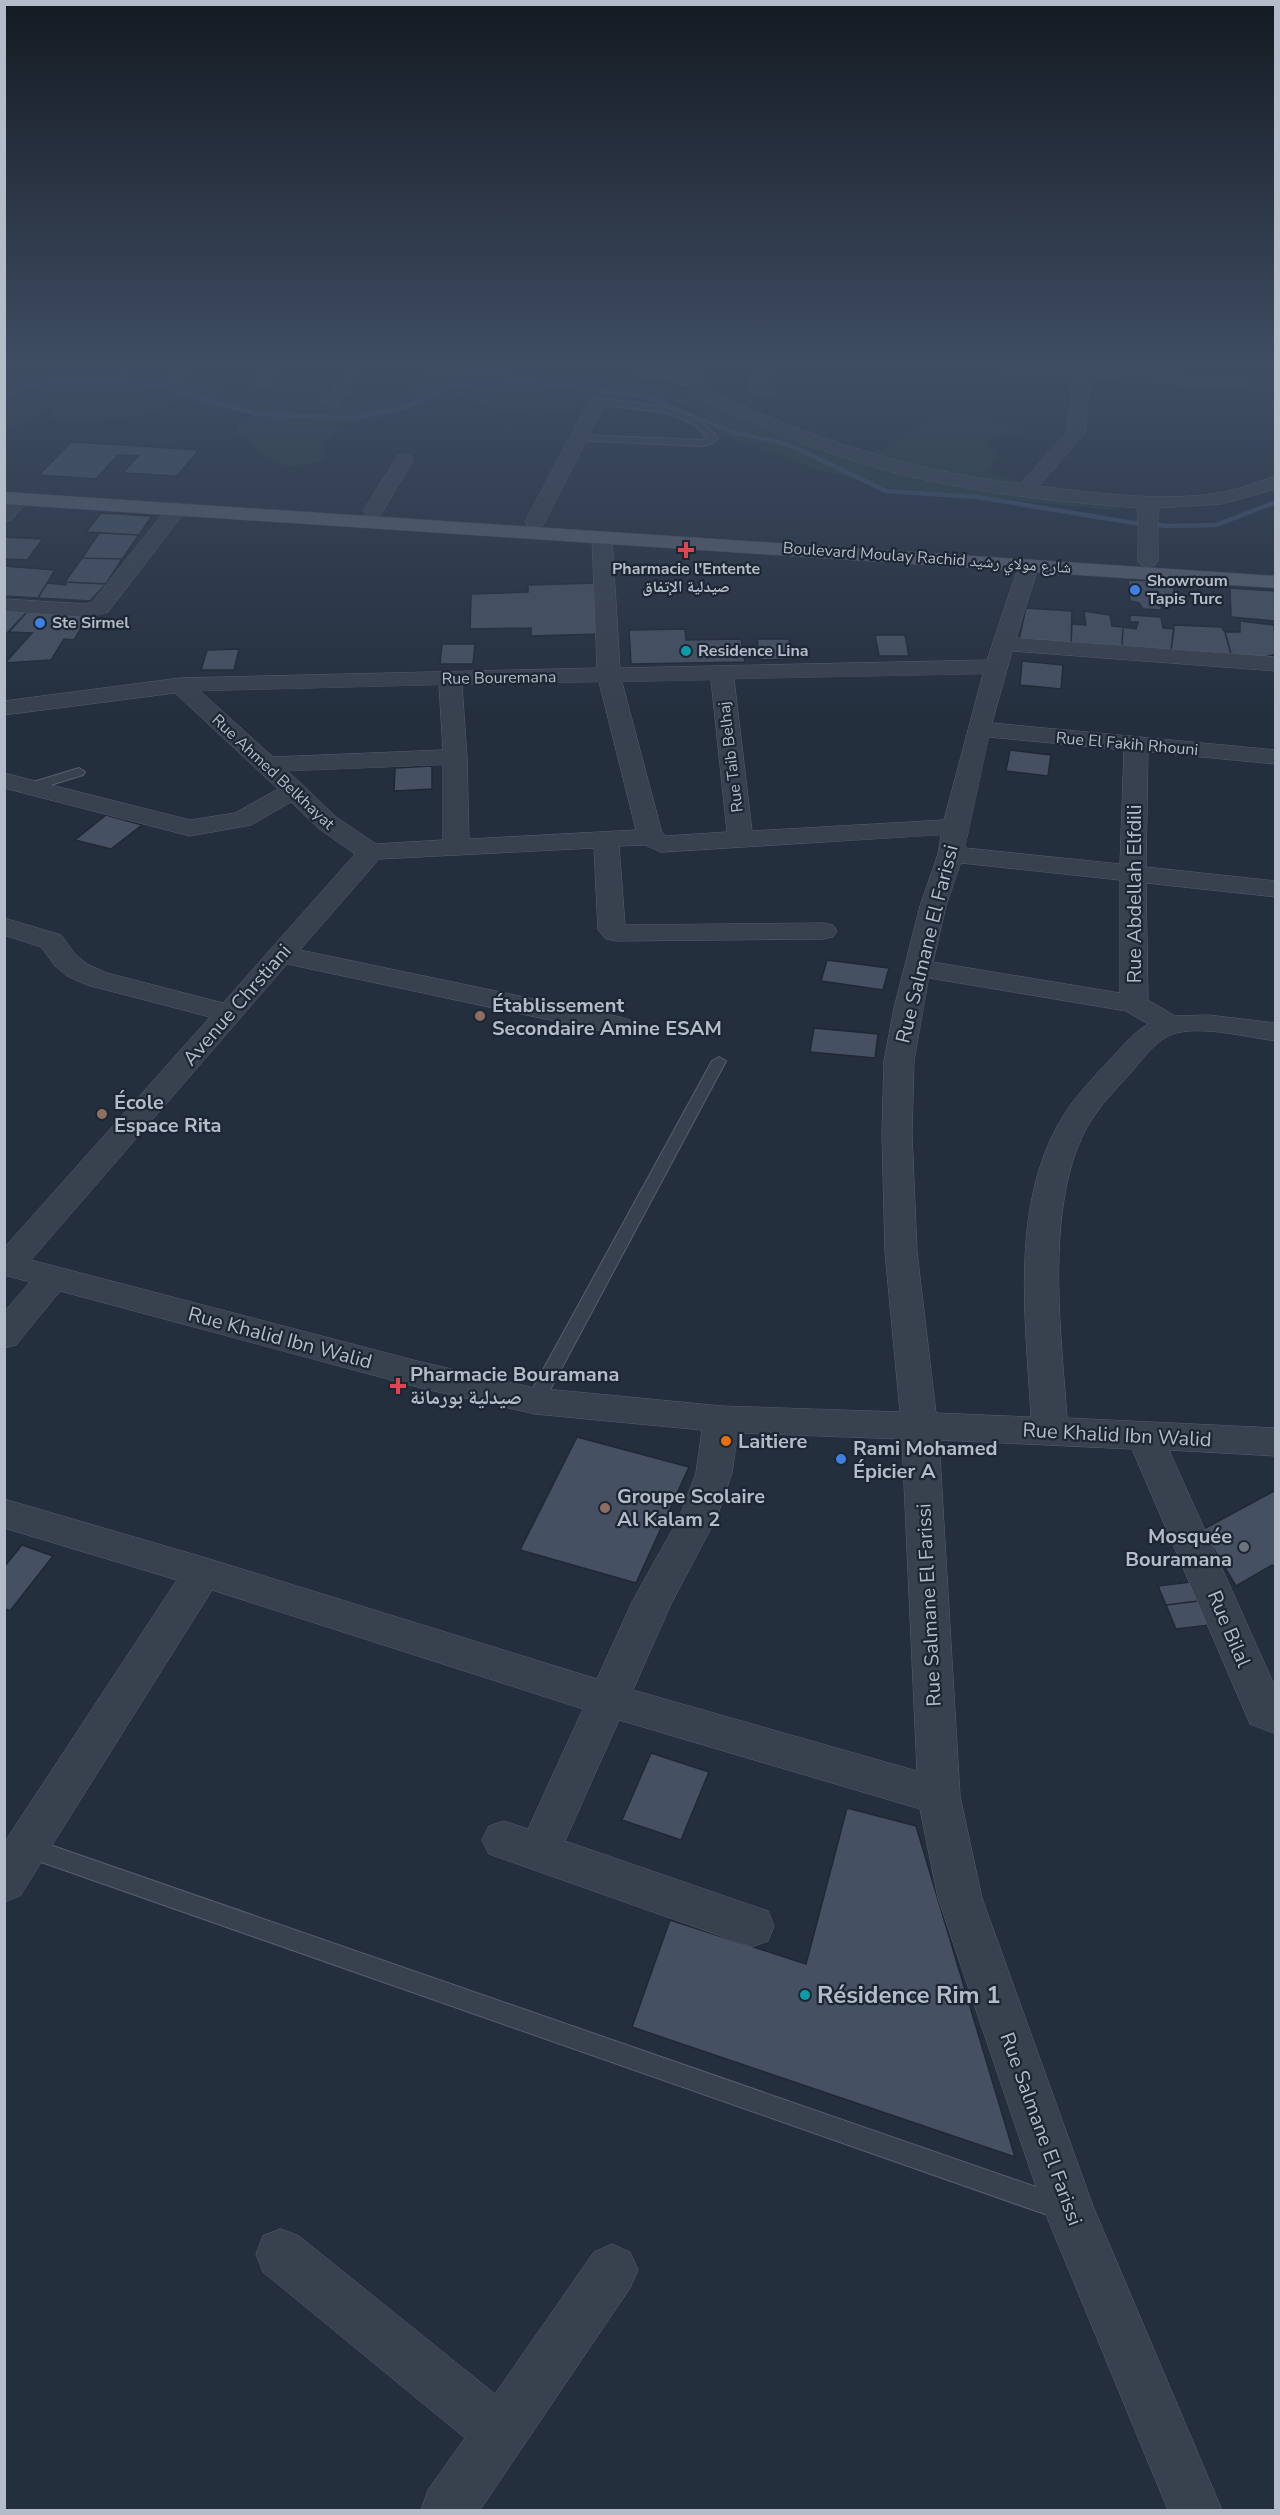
<svg xmlns="http://www.w3.org/2000/svg" width="1280" height="2515" font-family="'Nunito Sans','Noto Naskh Arabic',sans-serif">
	<rect width="100%" height="100%" fill="#242f3e"/>
	<!-- green -->
	<path fill="#263c3f" d="M428,364l79,6 30,6 81,3 76,14 158,62 32,-5 57,-37 82,14 1,8 -30,1 -6,10 10,10 -12,16 33,9 17,12 88,13 -12,4 -229,-23 -70,-19 -25,-11 -66,-21 -29,-29 -53,-10 -87,-7 -11,9 35,4 -5,12 -34,-6 -39,2 -39,-14 -44,7 -38,14 -37,5 -15,22 -5,16 -31,6 -21,-9 -37,-28 24,-15 -79,-16 -21,14 -56,7 -46,1 -3,-11 -46,20v-49l42,-10 84,-1 16,5 45,1 48,19 22,5 18,-18 27,-6 22,10 -7,15c39,1 60,-1 97,-17l2,-11z"/>
	<g fill="none" stroke-linecap="round" stroke-linejoin="round">
		<!-- stream -->
		<path stroke="#394c67" stroke-width="4.5" d="M4,399l16,-11 48,-9 102,6 18,10 68,19 98,4 55,-12 47,-22 69,-2 65,6 59,10 84,34 56,13 97,46 91,6 157,26 35,3 47,-1 60,-23"/>
	</g>
	<!-- building -->
	<path fill="#455162" stroke="#1f2835" stroke-width="1.5" d="M639,362h53l-7,16 7,10 -60,-12 3,-2 -6,-2z
		M71,442l54,3 74,5 -22,26 -54,-3 15,-17 -20,-1 -22,24 -57,-4z
		M101,513l51,3 -13,19 -53,-3z
		M99,533l40,2 -17,24 -40,-1z
		M4,537l39,2 -16,21 -23,-1z
		M82,558l40,1 -16,25 -41,-2z
		M4,566l51,4 -17,28 -34,-2z
		M1128,580l44,1 5,24 -15,-1 -1,6 -18,-1 -4,-6 -9,-2z
		M65,582l41,2 -16,17 -52,-3 9,-15 19,2z
		M595,583l4,51 -68,2v-8l-61,1 1,-35 57,-2v-7z
		M1230,588l45,3 1,30 -45,-4z
		M1026,608l46,3 -1,33 -52,-4z
		M4,610l23,2 -23,24z
		M1084,611l26,4 2,11 11,1 -1,19 -51,-2 1,-20 14,1z
		M27,612l61,4 -14,24 -10,-1 -13,21 -46,3 27,-30 -23,-1z
		M1130,615l31,2 2,11 11,1 -3,22 -49,-5 1,-19 13,2 2,-7h-8z
		M1240,621l34,4 2,29 -15,4 -30,-4 -6,-22h15z
		M1174,625l47,2 4,5 6,22 -60,-3z
		M685,629l1,11 55,-1 4,23 -114,2 -2,-34z
		M875,635h30l4,21h-30z
		M757,639h32l4,20 -33,1z
		M442,644h33l-2,20h-33z
		M239,649l-5,21h-33l6,-20z
		M1022,661l41,4 -2,24 -41,-4z
		M1010,750l41,5 -3,21 -42,-5z
		M432,766v23l-38,2 1,-23z
		M106,815l36,10 -31,24 -36,-9z
		M827,960l62,8 -6,22 -62,-9z
		M814,1028l64,6 -3,24 -65,-6z
		M577,1437l112,30 -53,116 -116,-33z
		M1276,1490v78l-4,-3 -36,21 -34,-56z
		M22,1545l31,11 -43,55 -6,-3v-41z
		M1199,1581l8,19 -41,5 -8,-19z
		M1207,1600l11,24 -42,5 -10,-24z
		M651,1753l58,19 -28,68 -59,-20z
		M847,1808l69,18 99,331 -383,-130 38,-107 136,44z"/>
	<g fill="none" stroke-linecap="round" stroke-linejoin="round">
		<!-- lane casing -->
		<g stroke="#565f6c" stroke-width="2">
			<path id="lane" d="M119,362h8l-6,7 -4,-3z
				M597,399c40,4 95,4 121,39l-5,5 -12,3 -126,-6 -2,-2 5,-3 123,5 7,-2c-25,-33 -78,-27 -114,-34l-1,-2z
				M79,768l6,4 -2,3 -52,16 -6,-4 2,-3z
				M719,1057l7,4 -182,340 -3,5 -6,2 -6,-2 -3,-5 186,-340z
				M27,1837l1035,359 9,3 3,9 -3,9 -9,3 -1035,-363 -8,-3 -3,-7 3,-7z"/>
		</g>
		<!-- street casing -->
		<g stroke="#565f6c" stroke-width="1">
			<path id="street" d="M182,362h18l-20,21h-12l-3,-4z
				M270,362h17l-21,25h-12l-3,-4z
				M354,362h17l-34,43h-12l-3,-4z
				M493,362h17l-8,13h-12l-3,-4z
				M690,362h17l-3,11 1,12 6,6c98,47 201,80 309,93l47,-52 6,-55 -137,-10 -8,-5h83l265,19v10l-186,-13 -5,55 -46,53c60,7 123,17 184,6 18,-3 35,-11 53,-16v13l-54,15 -64,4v53l-3,4 -7,2 -7,-2 -3,-4v-53c-72,-6 -146,-13 -217,-29 -76,-17 -152,-47 -222,-80 -12,-12 -15,-20 -9,-37z
				M758,362h17l-9,23 11,7 -3,4c-9,2 -21,-1 -27,-9z
				M597,397l6,1 3,4 -61,120 -3,4h-14l-3,-4 63,-120 3,-4z
				M404,454l7,2 2,4 -30,51 -3,4h-14l-3,-4 32,-51 2,-4z
				M20,493l7,2 3,4 -19,21 -7,2v-18l9,-9z
				M177,503l7,2 3,4 -79,103 -20,5 -84,-6v-12l82,5 6,-2 78,-97z
				M602,532l7,2 3,4 8,130 367,-8 32,-95 3,-4 7,-2 7,2 3,4 -23,73 260,19v14l-264,-20 -20,72 284,27v14l-128,-12 -2,115 130,14v16l-130,-14 2,117 27,16 33,-1 68,8v18c-30,-4 -71,-15 -100,-8 -19,5 -34,27 -47,42 -12,13 -25,26 -35,41 -52,77 -33,214 -27,302l209,10v28l-107,-6 107,239v45l-26,-10 -118,-275 -193,-9 21,356 22,102 111,308 129,304h-54l-124,-300 -106,-312 -18,-89 -301,-89 -54,121 203,70 6,15 -6,15 -16,6 -263,-93 -7,-14 7,-14 15,-5 24,8 55,-120 -371,-119 -192,306 -16,6v-59l173,-263 -173,-52v-29l199,58 394,122 35,-77 48,-86 16,-43 6,-43 -167,-16 -114,-26 -361,-97 -44,54 -12,3v-36l26,-30 -26,-7v-27l206,-231 -123,-32 -20,-9 -12,-10 -14,-19 -37,-12v-17l57,17 14,19 12,10 20,9 116,30 132,-149 -37,-26 -27,-26 -40,23 -61,11 -186,-48v-15l186,47 45,-7 43,-24 -103,-96 -171,22v-14l176,-23 417,-10 -5,-130 3,-4zM983,674l-39,146 -192,11 -18,-152zM711,680l16,152 -61,4 -4,-3 -40,-151zM599,682l37,148 -167,9 -2,-82 -5,-72zM439,685l4,65 -170,7 -73,-66zM989,737l135,13 -4,114 -155,-16zM443,765v75l-67,4 -40,-27 -48,-46zM941,835l-3,19 -18,52 -26,102 -10,53 -2,73 3,118 15,160 -178,-6 -187,-18 -114,-26 -390,-102 256,-296 333,71 10,-3 4,-6 -4,-6 -10,-3 -320,-67 79,-91 215,-11 4,82 8,9 10,2 207,-2 10,-2 4,-6 -4,-6 -10,-2 -198,2 -6,-79 26,-1 16,7zM961,863l159,17v113l-187,-31 13,-56zM929,978l197,33 22,13c-18,11 -31,29 -46,44 -14,16 -29,31 -40,50 -53,88 -36,202 -31,299l-95,-4 -19,-161 -5,-118 2,-73zM738,1433l164,6 15,332 -284,-81 38,-86 46,-87 15,-44z
				M281,2229l18,7 196,158 99,-142 18,-8 18,8 8,18 -8,18 -150,222h-59l7,-20 37,-52 -202,-166 -7,-18 7,-18z"/>
		</g>
		<!-- primary casing -->
		<g stroke="#414a57" stroke-width="1">
			<path id="primary" d="M4,492l1272,84v12l-1272,-84z"/>
		</g>
		<!-- lane -->
		<use href="#lane" fill="#38414e" fill-rule="evenodd"/>
		<!-- street -->
		<use href="#street" fill="#38414e" fill-rule="evenodd"/>
		<!-- primary -->
		<use href="#primary" fill="#56606e" fill-rule="evenodd"/>
	</g>
	<!-- sky -->
	<linearGradient id="sky" x2="0" y2="1"><stop stop-color="#141a22"/><stop offset="0.51" stop-color="#3f4d63"/><stop offset="1" stop-color="#3f4d63" stop-opacity="0"/></linearGradient>
	<rect width="1280" height="714" fill="url(#sky)"/>
	<!-- markers -->
	<g fill="#e0444e" stroke="#1d2633" stroke-width="2">
		<path d="M683 541h6v6h6v6h-6v6h-6v-6h-6v-6h6z"/>
		<path d="M395 1377h6v6h6v6h-6v6h-6v-6h-6v-6h6z"/>
	</g>
	<g fill="#3f7fe0" stroke="#1d2633" stroke-width="2">
		<circle cx="1135" cy="590" r="6"/>
		<circle cx="40" cy="623" r="6"/>
		<circle cx="841" cy="1459" r="6"/>
	</g>
	<g fill="#0f9aa8" stroke="#1d2633" stroke-width="2">
		<circle cx="686" cy="651" r="6"/>
		<circle cx="805" cy="1995" r="6"/>
	</g>
	<g fill="#8d6e63" stroke="#1d2633" stroke-width="2">
		<circle cx="480" cy="1016" r="6"/>
		<circle cx="102" cy="1114" r="6"/>
		<circle cx="605" cy="1508" r="6"/>
	</g>
	<circle fill="#e8710a" stroke="#1d2633" stroke-width="2" cx="726" cy="1441" r="6"/>
	<circle fill="#6b7280" stroke="#1d2633" stroke-width="2" cx="1244" cy="1547" r="6"/>
	<g text-anchor="middle" dominant-baseline="central" stroke-width="4.5" stroke-linejoin="round" paint-order="stroke">
		<!-- far-street labels -->
		<g font-size="16" fill="#b4bcc9" stroke="#1d2633">
			<text transform="translate(927 558) rotate(4)">Boulevard Moulay Rachid شارع مولاي رشيد</text>
			<text transform="translate(499 678) rotate(-1)">Rue Bouremana</text>
			<text transform="translate(1127 744) rotate(5)">Rue El Fakih Rhouni</text>
			<text transform="translate(731 757) rotate(-97)">Rue Taib Belhaj</text>
			<text transform="translate(273 772) rotate(43)">Rue Ahmed Belkhayat</text>
		</g>
		<!-- far-poi labels -->
		<g font-size="16" font-weight="bold" fill="#b4bcc9" stroke="#1d2633" text-anchor="start">
			<text x="686" y="569" text-anchor="middle">Pharmacie l'Entente<tspan x="686" dy="18">صيدلية الإتفاق</tspan></text>
			<text x="1147" y="581">Showroum<tspan x="1147" dy="18">Tapis Turc</tspan></text>
			<text x="52" y="623">Ste Sirmel</text>
			<text x="698" y="651">Residence Lina</text>
		</g>
		<!-- street labels -->
		<g font-size="20" fill="#b4bcc9" stroke="#1d2633">
			<text transform="translate(1134 894) rotate(-90)">Rue Abdellah Elfdili</text>
			<text transform="translate(927 944) rotate(-76)">Rue Salmane El Farissi</text>
			<text transform="translate(237 1005) rotate(-49)">Avenue Chrstiani</text>
			<text transform="translate(280 1338) rotate(15)">Rue Khalid Ibn Walid</text>
			<text transform="translate(1117 1435) rotate(3)">Rue Khalid Ibn Walid</text>
			<text transform="translate(929 1605) rotate(-93)">Rue Salmane El Farissi</text>
			<text transform="translate(1229 1629) rotate(67)">Rue Bilal</text>
			<text transform="translate(1041 2129) rotate(70)">Rue Salmane El Farissi</text>
		</g>
		<!-- poi labels -->
		<g font-size="20" font-weight="bold" fill="#b4bcc9" stroke="#1d2633" text-anchor="start">
			<text x="492" y="1005">Établissement<tspan x="492" dy="23">Secondaire Amine ESAM</tspan></text>
			<text x="114" y="1102">École<tspan x="114" dy="23">Espace Rita</tspan></text>
			<text x="410" y="1374">Pharmacie Bouramana<tspan x="410" dy="23">صيدلية بورمانة</tspan></text>
			<text x="738" y="1441">Laitiere</text>
			<text x="853" y="1448">Rami Mohamed<tspan x="853" dy="23">Épicier A</tspan></text>
			<text x="617" y="1496">Groupe Scolaire<tspan x="617" dy="23">Al Kalam 2</tspan></text>
			<text x="1232" y="1536" text-anchor="end">Mosquée<tspan x="1232" dy="23">Bouramana</tspan></text>
		</g>
		<!-- near-poi labels -->
		<g font-size="24" font-weight="bold" fill="#b4bcc9" stroke="#1d2633" text-anchor="start">
			<text x="817" y="1995">Résidence Rim 1</text>
		</g>
	</g>
	<!-- border -->
	<rect width="1280" height="2515" fill="none" stroke="#b4bcc9" stroke-width="12"/>
</svg>
